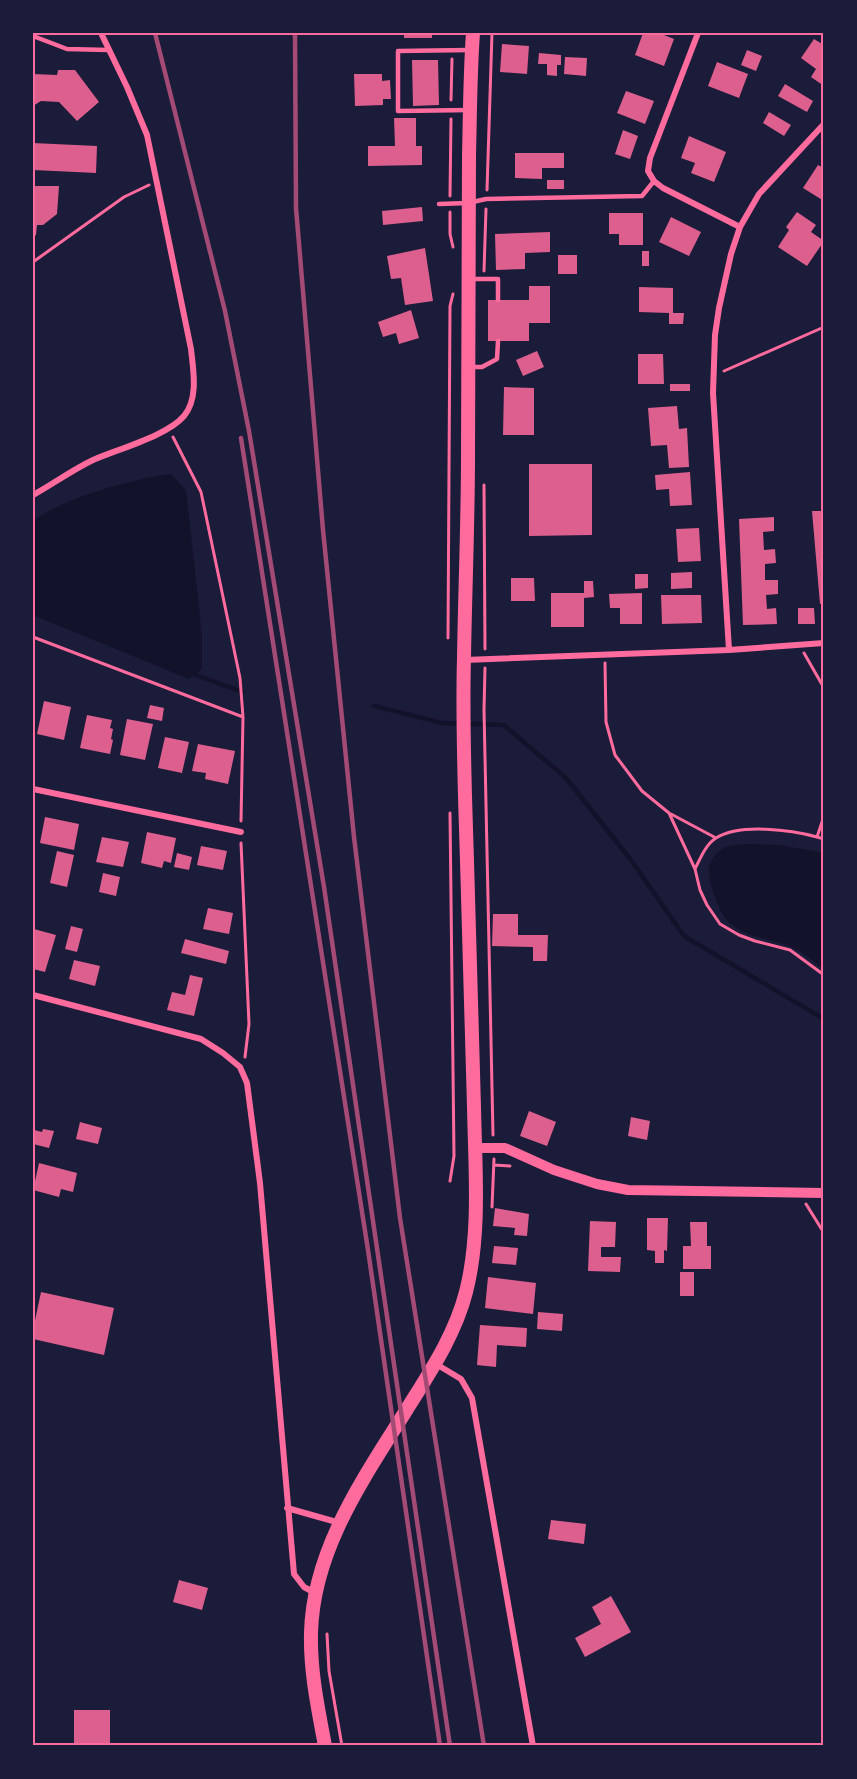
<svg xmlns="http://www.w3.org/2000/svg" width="857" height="1779" font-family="'Archivo Narrow',sans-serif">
	<rect width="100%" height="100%" fill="#1b1b3a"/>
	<!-- water -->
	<path fill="#12122b" d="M171,474l15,16 16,145v34l-13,10 -156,-64v-94c30,-23 100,-42 138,-47z
		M750,844l30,1 44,8v116c-11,-8 -22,-18 -35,-23 -21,-8 -47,-9 -63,-27 -8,-9 -19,-41 -17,-52 1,-4 7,-14 10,-16 9,-7 21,-6 31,-7z"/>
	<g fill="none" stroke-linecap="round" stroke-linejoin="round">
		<!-- stream -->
		<path stroke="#12122b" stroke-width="4.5" d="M191,673l51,19
			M374,706l68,17 62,2 62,53 65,82 53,76 140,83"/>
	</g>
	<!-- building -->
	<path fill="#dd5f8e" d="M404,33h28v5h-28z
		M643,33h16l15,6 -10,27 -29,-11z
		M814,39l10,6v41l-13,-9 5,-8 -15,-11z
		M502,44l27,2 -2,28 -27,-2z
		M747,50l15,6 -6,15 -15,-6z
		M539,53l22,2v10h-4v11l-10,-1v-11h-9z
		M565,57l22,1 -1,18 -22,-2z
		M412,60h26l1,45 -26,1z
		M717,62l31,12 -9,24 -31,-12z
		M58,70h17l24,32 -22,19 -18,-19 -18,-1 -8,5v-32l24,1z
		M354,74h28v7l8,-1 1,19h-8v6l-28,1z
		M785,84l28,17 -6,11 -29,-16z
		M626,91l28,10 -9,23 -28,-11z
		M769,112l22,13 -7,11 -21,-13z
		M394,118h22v28h6v19l-54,1v-20h27z
		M623,130l15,6 -8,23 -15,-5z
		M689,136l37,16 -12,30 -23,-9 4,-10 -14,-5z
		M33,143l64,3 -1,27 -63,-3z
		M515,153h49v15h-22v11l-27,-1z
		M818,165l6,3v33l-21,-13z
		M547,180h17v9h-17z
		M33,186h26l-2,28 -14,11h-6l-1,10 -3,2z
		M422,207l1,14 -40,4 -1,-14z
		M797,212l19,13 -5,7 13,9 -17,25 -29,-19 11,-17 -3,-3z
		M609,213h34v32h-24v-11h-10z
		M671,217l30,15 -12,24 -30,-14z
		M550,232v20l-25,1v16l-29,1 -1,-36z
		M425,248l8,53 -28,4 -4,-27 -10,1 -4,-23z
		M642,251h7v15h-7z
		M558,255h19v19h-19z
		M529,286h21v37h-21v18h-41v-41h41z
		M639,287l34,1v25h11l-1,11h-14v-11l-30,-1z
		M411,310l8,28 -20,6 -3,-11 -13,4 -5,-15z
		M537,351l7,16 -21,9 -7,-16z
		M638,354h25l1,30h-26z
		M670,384h20v7h-20z
		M504,387l30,1v47h-31z
		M677,406l2,23 8,-1 2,39 -20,1 -2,-23 -16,1 -3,-38z
		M529,464h63v71l-63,1z
		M690,472l2,33 -22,1 -1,-17 -13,1 -1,-15z
		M812,511h12v92l-4,1z
		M774,517v14l-11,1 1,18 11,-1 1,14 -11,1v16h13v14l-12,1 1,14 9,-1 1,16 -34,1 -4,-106z
		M699,528l2,33 -23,1 -2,-33z
		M692,572v16l-21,1v-16z
		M635,574h13v14l-13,1z
		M511,578h23l1,23h-24z
		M584,581h9l1,16 -10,1v29h-33v-34h33z
		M642,593v31h-22v-16h-10l-1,-14z
		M661,595h40l1,28 -40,1z
		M798,608h16l1,16h-17z
		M44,701l27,6 -7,33 -27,-6z
		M150,705l14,3 -2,13 -15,-3z
		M87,715l25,5 -2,8 3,1 -2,10 2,1 -3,14 -30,-6z
		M127,719l26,5 -8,36 -25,-5z
		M165,737l24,5 -7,31 -24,-5z
		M198,744l37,7 -7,33 -23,-5 1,-6 -14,-2z
		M45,817l34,7 -5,26 -34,-7z
		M147,832l29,6 -5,25 -7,-2 -2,7 -21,-5z
		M102,837l27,5 -6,25 -27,-5z
		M201,846l26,5 -4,19 -26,-5z
		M57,851l17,4 -7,32 -17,-4z
		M177,853l15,4 -3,13 -15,-3z
		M103,873l17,4 -4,19 -17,-4z
		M208,908l25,5 -4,21 -26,-5z
		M493,914h25v21h30l-1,26h-14v-14l-41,-1z
		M71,926l12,3 -6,23 -12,-3z
		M34,929l22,6 -11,37 -12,-3z
		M185,939l44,12 -3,13 -45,-11z
		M74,960l26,6 -5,20 -26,-7z
		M190,975l13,3 -9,38 -27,-6 5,-18 13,3z
		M529,1111l27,11 -9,24 -27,-10z
		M631,1117l19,4 -3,19 -19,-4z
		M80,1122l22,6 -4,16 -22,-5z
		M43,1129l11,2 -5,17 -16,-4 1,-14 8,2z
		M39,1163l38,10 -4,19 -12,-3 -2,8 -26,-7z
		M495,1208l34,6 -2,22 -13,-1 1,-7 -22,-2z
		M647,1218h21l-1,33 -3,-1v13h-9v-12l-8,-1z
		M590,1221l26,1 -1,25h-14v10h20l-1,15 -32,-1z
		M690,1222h17v24h4v23h-28v-23h8z
		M494,1246l24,2 -2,17 -24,-2z
		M680,1272h14v24h-14z
		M488,1277l48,6 -3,31 -48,-6z
		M41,1292l73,16 -10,47 -71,-16v-9z
		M538,1312l25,2 -1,17 -25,-2z
		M480,1325l47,3 -1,19 -29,-2 -1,22 -19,-2z
		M551,1520l35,4 -2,20 -36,-5z
		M179,1580l29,8 -6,22 -29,-8z
		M611,1596l20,36 -46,25 -10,-19 26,-14 -9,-17z
		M74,1710h36v36h-36z"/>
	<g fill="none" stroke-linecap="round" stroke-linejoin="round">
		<!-- path -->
		<path stroke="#ff6b9d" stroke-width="3" d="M451,100l1,-41
			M487,190l5,-157
			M450,196l1,-77
			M450,212v22l3,13
			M33,262l91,-65 25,-12
			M484,271l2,-62
			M724,371l100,-44
			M33,391v26
			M173,437l28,55 39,186 3,39 -2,104
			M484,485l1,164
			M33,637l210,80
			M448,638l2,-332 3,-12
			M804,653l20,35
			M605,663l1,59 9,33 27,36 27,22 26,56 5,21 7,15 13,19 19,11 16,6 35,9 34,25
			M485,668l-1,42 9,425
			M450,813l4,343 -4,25
			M671,814l45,24
			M817,837l7,2
			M241,843l8,181 -4,33
			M695,869c5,-10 11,-25 21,-31 24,-15 76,-8 101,-1l7,-21
			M494,1165l16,1
			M806,1204l18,29
			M492,1207l2,-48
			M327,1634l2,37 13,75"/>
		<!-- service -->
		<path stroke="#ff6b9d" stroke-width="4.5" d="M33,36l34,13 41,1
			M469,50l-71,1v60l71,-1
			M439,204l29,-1 18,-4 156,-3 12,-15
			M470,279h28v21
			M470,367h12l15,-8 1,-18"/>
		<!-- minor -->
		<path stroke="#ff6b9d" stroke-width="6" d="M698,33l-48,125 -2,13 6,10 9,7 77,39
			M33,495c20,-11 39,-25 60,-35 25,-11 74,-24 91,-44 15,-18 9,-47 7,-67l-44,-214 -20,-48 -26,-54
			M729,650l-16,-257 2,-58 4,-27 12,-54 9,-27 19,-33 65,-70
			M465,660l264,-10 95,-7
			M33,789l208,43
			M33,995l168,44 22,14 17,14 7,16 13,100 34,391 10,13 11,6
			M436,1364l25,15 11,19 61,348
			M287,1508l53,15"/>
		<!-- tertiary -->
		<path stroke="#ff6b9d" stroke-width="10" d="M475,1148h30l49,22 43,14 31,6 196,3"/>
		<!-- primary -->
		<path stroke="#ff6b9d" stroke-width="14" d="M325,1746c-7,-38 -15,-75 -14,-113 2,-84 53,-155 96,-224 23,-37 48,-74 59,-117 15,-58 9,-126 8,-185 -3,-82 -5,-164 -7,-246 -2,-68 -5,-135 -3,-203 1,-67 4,-135 4,-202 0,-100 0,-200 1,-300 1,-41 1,-82 4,-123"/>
		<!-- rail -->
		<path stroke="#a44b75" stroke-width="4.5" d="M155,33l70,278 24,120 75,456 126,859
			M295,33l1,175 27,322 31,307 46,381 84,528
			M241,438l127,812 72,496"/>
	</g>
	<!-- border -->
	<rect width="857" height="1779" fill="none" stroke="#1b1b3a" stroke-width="69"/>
	<rect x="34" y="34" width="788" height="1710" fill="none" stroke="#ff6b9d" stroke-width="2"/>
</svg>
